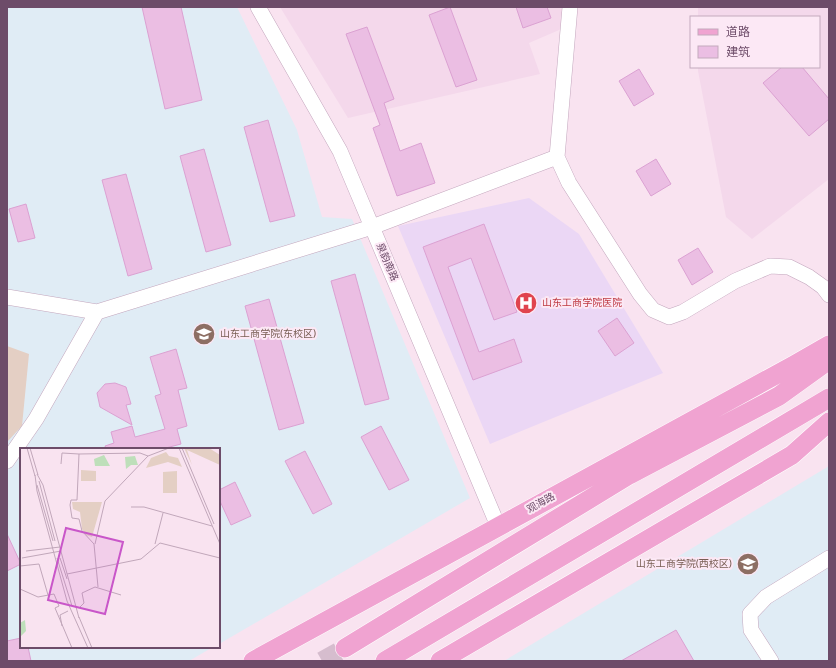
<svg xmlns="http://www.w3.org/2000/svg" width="836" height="668" font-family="'Varela Round','Noto Sans SC',sans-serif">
	<rect width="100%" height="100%" fill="#f9e3f0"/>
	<!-- residential -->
	<path fill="#f4d8eb" d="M280,7h280l6,20 -37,16 11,31 -192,44z
		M698,7h131v172l-77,60 -26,-22 -28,-146v-4h121v-50h-121z"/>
	<!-- education -->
	<path fill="#e0ecf5" d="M7,7h230l60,123 25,87 30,2 118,279 -251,146v-195h-198v198h192l-24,14h-182z
		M829,466v195h-325z"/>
	<!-- medical -->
	<path fill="#ebd7f5" d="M529,198l50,36 84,139 -173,71 -92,-218z"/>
	<!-- green -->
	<path fill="#e4cfc4" d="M7,346l22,8 -7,72 -15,16z"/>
	<!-- building -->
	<path fill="#ebbee3" stroke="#dba1d2" d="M142,7h39l21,93 -37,9z
		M450,7l27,73 -21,7 -27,-72z
		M516,7h31l4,11 -28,10z
		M367,27l27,72 -10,4 16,48 21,-8 14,40 -38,13 -24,-68 7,-3 -34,-91z
		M782,67h20l27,32v20l-20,17 -46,-53z
		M639,69l15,25 -20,12 -15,-25z
		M268,120l27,96 -25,6 -26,-95z
		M204,149l27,96 -25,7 -26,-96z
		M656,159l15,25 -20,12 -15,-25z
		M126,174l26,95 -24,7 -26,-96z
		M26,204l9,34 -17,4 -9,-33z
		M484,224l33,88 -23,8 -23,-62 -23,9 31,85 35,-13 8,23 -49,18 -50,-133z
		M698,248l15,24 -21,13 -14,-25z
		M355,274l34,125 -24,6 -34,-124z
		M269,299l35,124 -25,7 -34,-124z
		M617,318l17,25 -19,13 -17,-25z
		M176,349l11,39 -9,2 9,36 -10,3 4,15 -19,5h-56l-1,-3 9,-3 -3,-11 21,-6 3,11 30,-8 -10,-33 6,-2 -11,-37z
		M115,383l11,4 5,17 -5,1 6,20 -32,-18 -3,-14 8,-9z
		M381,426l28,54 -20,10 -28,-53z
		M305,451l27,53 -19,10 -28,-53z
		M235,482l16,34 -20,9 -12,-26v-9z
		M7,534l14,30 -14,7z
		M676,630l18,31h-73z
		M21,638v9h7l3,14h-24v-20z"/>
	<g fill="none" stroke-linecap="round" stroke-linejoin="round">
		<!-- major-tunnel -->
		<path stroke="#d6bdce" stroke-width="19" stroke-dasharray="19 10" stroke-linecap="butt" d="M322,661l23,-13"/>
		<!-- minor casing -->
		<g stroke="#c3a6bd" stroke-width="16">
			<path id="minor" d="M258,7l82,144 158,375
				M570,7l-13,150 12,26 71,111 13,16 16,7 14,-5 52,-31 35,-15 19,1 20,10 14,10 6,8
				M7,297l90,15
				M7,461l29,-42 61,-107 275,-85 185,-70
				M771,661l-20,-31 -1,-16 16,-17 63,-39"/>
		</g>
		<!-- major casing -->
		<g stroke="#fff" stroke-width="20">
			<path id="major" d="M345,648l284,-173 150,-79 50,-36
				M253,661l541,-296 35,-20
				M385,661l444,-263
				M440,661l352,-206 37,-33"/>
		</g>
		<!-- minor -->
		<use href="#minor" stroke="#fff" stroke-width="15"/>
		<!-- major -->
		<use href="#major" stroke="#f0a3d1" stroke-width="19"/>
	</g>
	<!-- icons -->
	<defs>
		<g id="hospital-disc" transform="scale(1.15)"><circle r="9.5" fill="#e0444e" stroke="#fce8f5"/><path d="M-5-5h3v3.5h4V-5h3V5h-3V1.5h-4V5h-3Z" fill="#fff"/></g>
		<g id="university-disc" transform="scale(1.15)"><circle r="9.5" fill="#8d6e63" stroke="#fce8f5"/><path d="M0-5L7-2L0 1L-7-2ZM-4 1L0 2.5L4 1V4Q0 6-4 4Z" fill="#fff"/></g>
	</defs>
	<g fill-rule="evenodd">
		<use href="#hospital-disc" x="526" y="303"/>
		<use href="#university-disc" x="204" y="334"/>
		<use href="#university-disc" x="748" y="564"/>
	</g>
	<g text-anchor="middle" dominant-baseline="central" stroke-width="4" stroke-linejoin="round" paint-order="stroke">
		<!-- street labels -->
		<g font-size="10" fill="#6d4c69" stroke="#fce8f5">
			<text transform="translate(387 262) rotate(67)">泉韵南路</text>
			<text transform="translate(541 503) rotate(-29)">观海路</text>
		</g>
		<!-- health labels -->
		<g font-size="10" fill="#be3a42" stroke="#fce8f5" text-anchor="start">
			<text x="542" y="303">山东工商学院医院</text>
		</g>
		<!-- education labels -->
		<g font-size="10" fill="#785e54" stroke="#fce8f5" text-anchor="start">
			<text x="220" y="334">山东工商学院(东校区)</text>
			<text x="732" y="564" text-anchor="end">山东工商学院(西校区)</text>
		</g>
	</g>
	<!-- overview -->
	<g transform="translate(20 448)">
		<rect width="200" height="200" fill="#f9e3f0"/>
		<path d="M164,0h25l11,7v10l-33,-15 5,15zM146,4l3,4 9,2 4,9 -14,-5 -22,6 5,-10zM61,22l15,1v10h-15zM157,23v22h-14v-21zM52,54h30l-10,35 -6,-2 -4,-6 -2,-17 -7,-3z" fill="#e4cfc4"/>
		<path d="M84,7l6,11h-15l-1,-7zM115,8l3,9h-7l-5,4 -1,-12zM5,172l1,11 -6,6v-14z" fill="#bedfba"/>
		<path fill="none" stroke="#c1a7ba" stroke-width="1" d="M7,0l8,28M10,0l8,27M159,0l41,96M162,0l32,76M59,6l61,-1 8,3 21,-8M41,16l1,-11 17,1 -2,46h-6l-1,5 2,13 7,1 3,12 12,13 4,43M17,26l6,11 36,133M15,27l2,16 30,110 21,47M19,33l16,60M17,37l16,56M111,59h13l68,19M75,96l10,-43 43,-45M135,96l8,-31M6,103l34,-4M2,110l39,-7M37,110l15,48M40,110l7,21M0,118l19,-2 9,31M47,126l74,-15 19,-16 60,15M0,141l18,8 16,-3 5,12 -4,2 17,40M60,159l4,-4 -2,-10 13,-6 26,8M59,169l13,31M42,178l-2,-11 8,-4"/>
		<path fill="#c956c9" fill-opacity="0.15" stroke="#c956c9" stroke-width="2" d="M46,80l57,14 -18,72 -57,-14z"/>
		<rect width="200" height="200" fill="none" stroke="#6d4c69" stroke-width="2"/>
	</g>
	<!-- border -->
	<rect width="836" height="668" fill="none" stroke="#6d4c69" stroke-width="16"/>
	<!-- legend -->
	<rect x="690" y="16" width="130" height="52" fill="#fce8f5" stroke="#c3aabd"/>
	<rect x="698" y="29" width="20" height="6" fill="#f0a3d1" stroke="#c3aabd"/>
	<text x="726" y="36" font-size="12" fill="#6d4c69">道路</text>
	<rect x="698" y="46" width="20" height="12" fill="#ebbee3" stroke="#c3aabd"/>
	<text x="726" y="56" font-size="12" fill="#6d4c69">建筑</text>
</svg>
